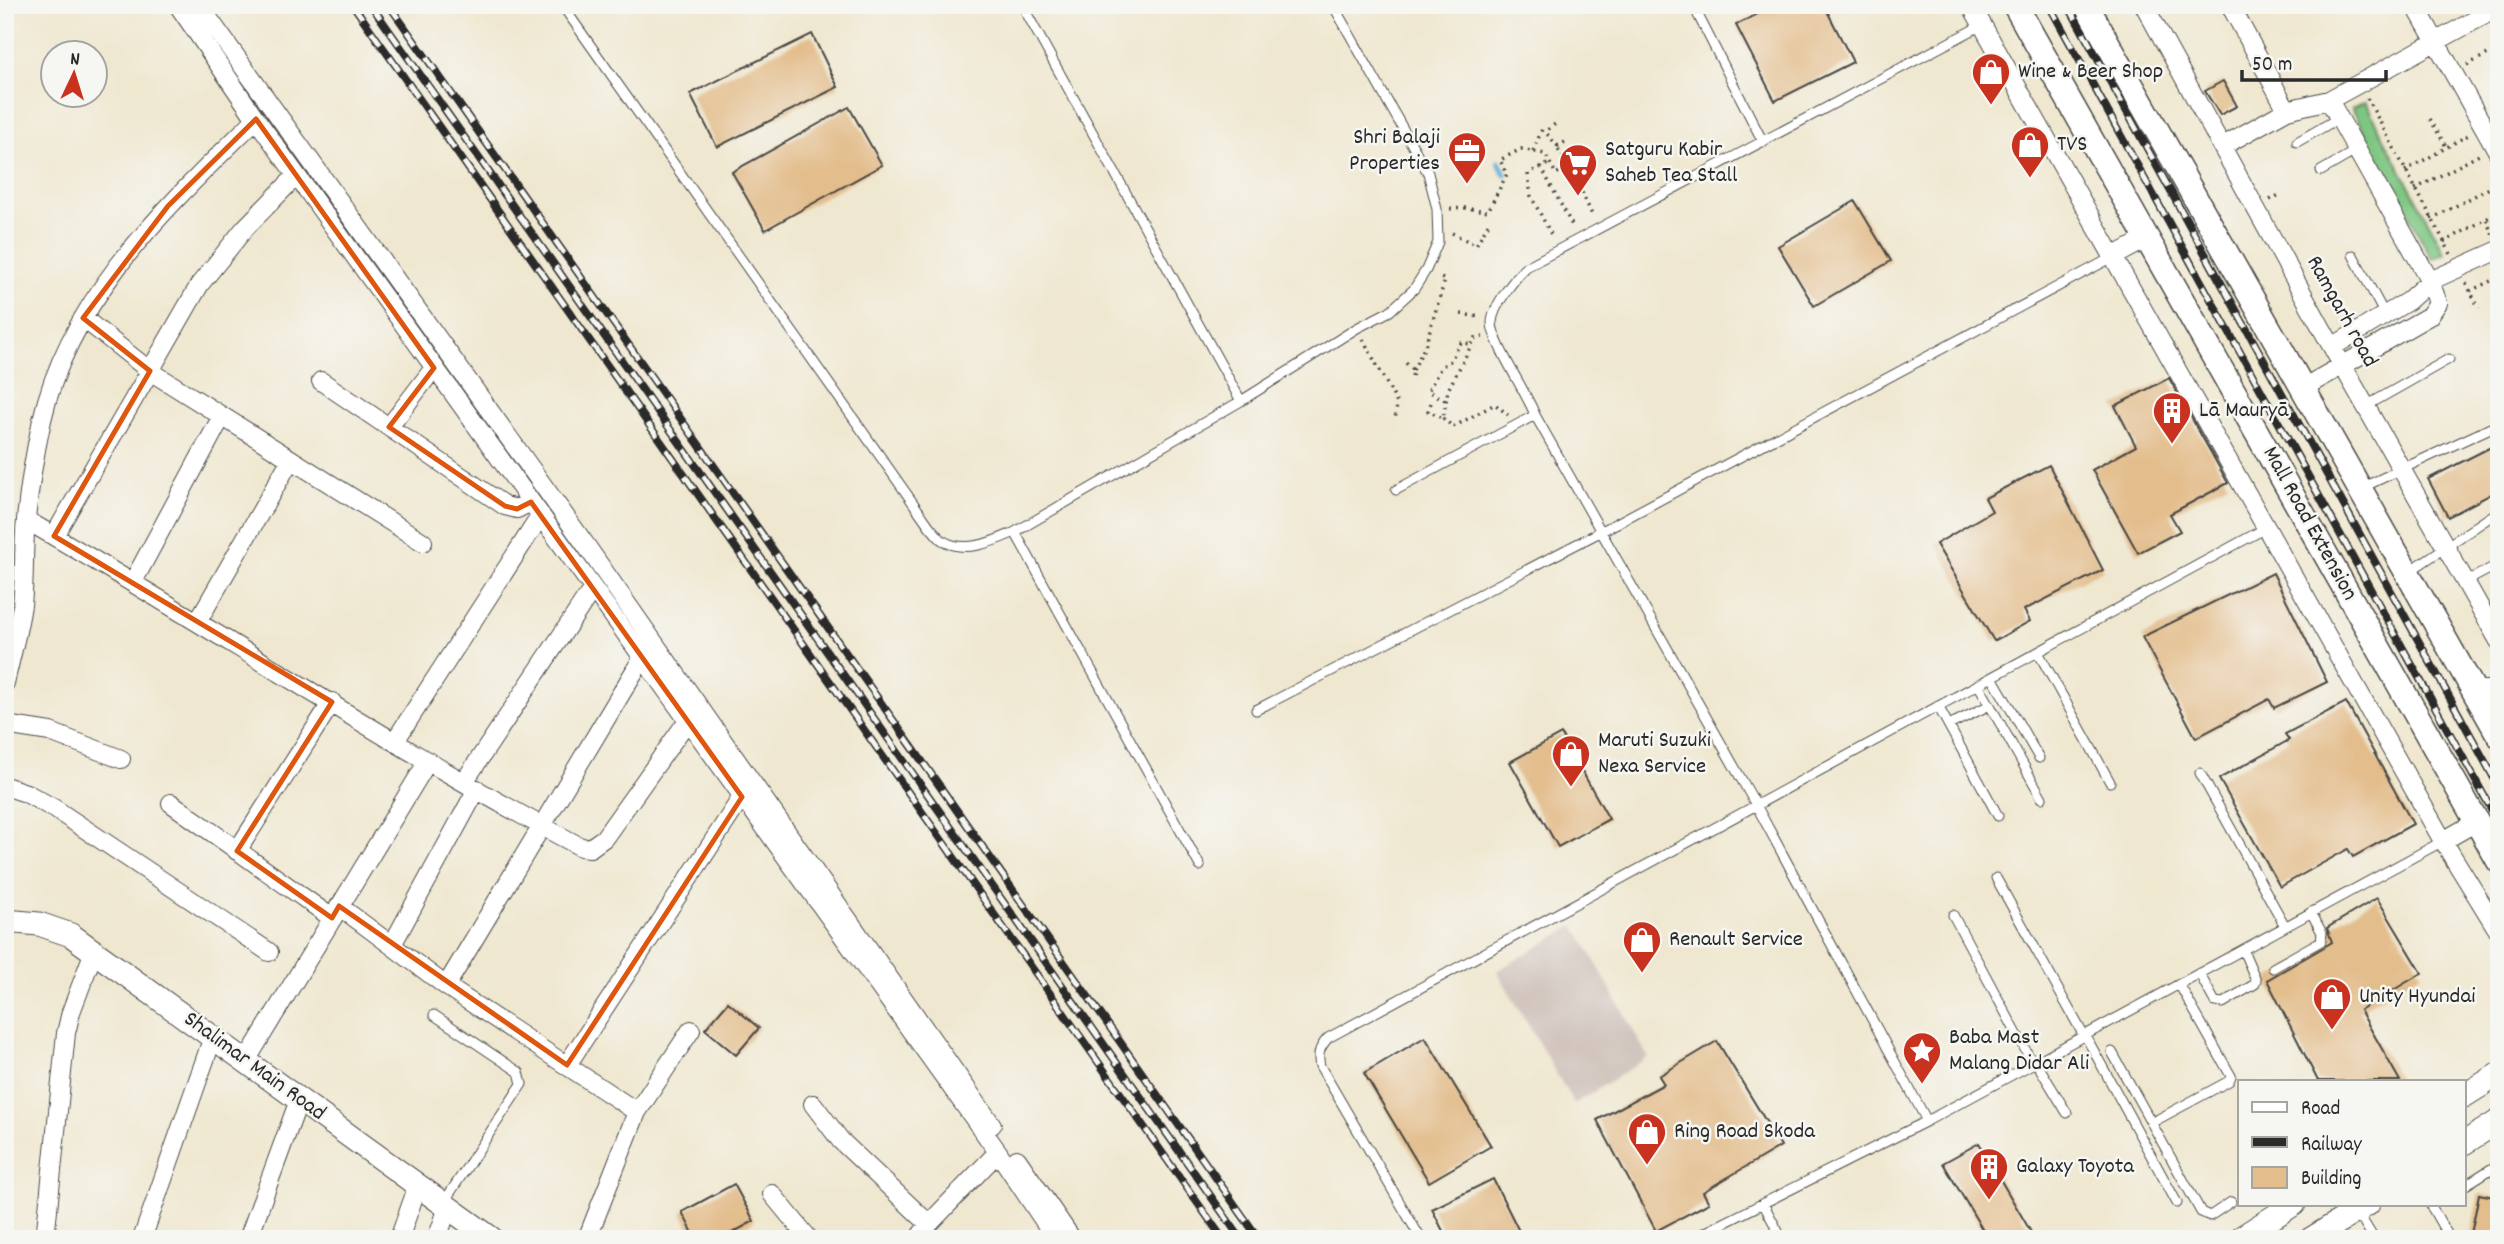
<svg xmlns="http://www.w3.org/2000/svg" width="2504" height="1244" font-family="Dekko,sans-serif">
	<rect width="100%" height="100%" fill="#f6f6f2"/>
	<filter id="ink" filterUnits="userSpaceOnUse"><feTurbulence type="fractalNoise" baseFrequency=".0143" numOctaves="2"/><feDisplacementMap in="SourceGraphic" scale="14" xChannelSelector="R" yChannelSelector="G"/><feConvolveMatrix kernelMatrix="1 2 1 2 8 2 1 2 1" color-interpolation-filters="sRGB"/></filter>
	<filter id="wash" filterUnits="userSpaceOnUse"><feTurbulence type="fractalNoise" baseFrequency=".00686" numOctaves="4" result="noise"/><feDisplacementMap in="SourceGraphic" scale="28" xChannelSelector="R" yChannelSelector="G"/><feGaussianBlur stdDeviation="1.57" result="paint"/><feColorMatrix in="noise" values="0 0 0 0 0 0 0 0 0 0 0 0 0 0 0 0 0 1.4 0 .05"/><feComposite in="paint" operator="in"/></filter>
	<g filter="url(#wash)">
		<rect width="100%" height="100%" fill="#efe7cf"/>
		<!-- industrial -->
		<path fill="#cfc1ba" d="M1575,925l73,132 -74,47 -77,-133z"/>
		<!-- green -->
		<path fill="#7ec682" stroke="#547856" stroke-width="2" d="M2365,102l80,151 -13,6 -80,-151z"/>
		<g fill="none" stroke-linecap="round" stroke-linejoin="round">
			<!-- stream -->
			<path stroke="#5baad5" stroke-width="6" d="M1499,162l6,12"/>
		</g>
		<g id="blocks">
			<!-- building -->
			<path fill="#e3bd8c" d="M1775,5h49l29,57 -78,39 -39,-76z
				M812,34l26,53 -121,60 -27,-53z
				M2223,81l14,25 -17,9 -15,-24z
				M849,107l33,58 -117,65 -33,-58z
				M1855,201l36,60 -77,45 -36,-60z
				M2169,378l59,105 -58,31 10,17 -42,22 -46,-83 44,-24 -21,-40z
				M2499,443v47l-51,27 -20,-38z
				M2049,465l54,105 -79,40 6,11 -36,20 -58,-97 56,-33 -7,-13z
				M2273,573l54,109 -53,26 -5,-9 -73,39 -54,-101z
				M2346,702l67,122 -60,33 -5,-8 -68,38 -61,-108 70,-39 -4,-6z
				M1561,734l48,85 -51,28 -48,-85z
				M2377,898l45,75 -62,37 40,71h-82l-51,-101 57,-33 8,-5 -5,-14z
				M728,1002l31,26 -23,27 -31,-26z
				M1425,1037l66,109 -62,36 -65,-109z
				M1717,1041l64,105 -78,46 6,11 -53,28 -59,-111 67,-36 -5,-8z
				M1979,1143l56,96h-47l-45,-76z
				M1493,1179l30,60h-76l-15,-30z
				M734,1184l20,37 -33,18h-25l-14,-27z
				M2479,1194l20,4v41h-29z"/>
		</g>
	</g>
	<g filter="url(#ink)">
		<use href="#blocks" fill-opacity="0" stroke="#484744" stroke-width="2"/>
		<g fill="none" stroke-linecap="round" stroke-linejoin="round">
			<!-- service casing -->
			<g stroke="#484744" stroke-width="11">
				<path id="service" d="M562,5l368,522c4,4 8,10 12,13 23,15 52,1 73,-8l226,-131 116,-73 33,-17 24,-22 12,-19 12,-28 -1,-33 -9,-36 -95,-168
					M1022,5l219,396
					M1697,5l1,10 65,127
					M2297,142l42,-24
					M2321,171l36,-21
					M2353,255l32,60
					M2366,406l83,-47
					M2361,488l138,-64
					M1396,490l139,-75
					M1015,532l185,334
					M2410,571l89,-60
					M2465,582l34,-18
					M2038,652l72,130
					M1992,677l47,81
					M1978,684l64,114
					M2473,686l26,-1
					M1938,706l60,110
					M1256,710l346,-179 511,-274
					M1949,725l41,-20
					M2200,773l85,153
					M1996,878l88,158
					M1953,915l80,149
					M2273,968l48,-27 1,-8 -11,-21
					M2199,973l16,29 8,1 32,-19 1,-4 -13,-30
					M434,1015l85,57 3,12 -78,118
					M2085,1035l92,168
					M2112,1052l89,160 9,4 21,-14
					M2036,1062l31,51
					M1927,1121l-171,-316 -221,-390c-8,-22 -44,-75 -43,-93 1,-16 23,-44 34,-55l456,-242
					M2151,1123l78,-42 2,-5 -52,-92
					M2464,1186l35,-22
					M1763,1203l19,36
					M2430,1204l20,35
					M2357,1211l17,28
					M1421,1239l-101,-173c-3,-13 0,-19 8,-28l938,-510
					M1692,1239l235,-118 516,-280"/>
			</g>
			<!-- minor casing -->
			<g stroke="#484744" stroke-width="20">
				<path id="minor" d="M178,5l78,114 742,1033 58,87
					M199,5l386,539 407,581
					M1971,5l472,836 56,91
					M2144,5l188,342 167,294
					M2230,5l57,105
					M2415,5l84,149
					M2223,146l64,-36 42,-10
					M2113,257l35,-19
					M83,318l67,53 50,-87 45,-56 51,-52
					M2332,347l76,-46 22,-20 69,-31
					M321,381l184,125 12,3 14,-7
					M2303,388l126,-72 9,-13 -8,-22 -101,-181 170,-93
					M389,427l45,-59
					M26,520c186,107 365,227 555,327l9,1 14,-10 84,-118
					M54,536l96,-165 273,171
					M133,582l89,-166
					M198,621l93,-162
					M5,683c6,-26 13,-52 17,-78 3,-28 1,-57 4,-85 3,-33 9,-68 16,-100 28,-125 127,-215 214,-301
					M5,725l45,7 71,27
					M395,741l146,-226
					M464,782l129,-194
					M5,786l21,7 29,16 214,143
					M171,803l161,115
					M2443,841l35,-20
					M237,851l95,-149
					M339,906l107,80 191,126
					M392,945l85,-156
					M446,986l197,-329
					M246,1061l182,-300
					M567,1065l175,-268
					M813,1104l28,37 88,83 -11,15
					M1017,1159l55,80
					M772,1194l37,45
					M929,1224l69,-72
					M45,1239l21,-206 5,-21 23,-61
					M142,1239l71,-202
					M248,1239l51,-139
					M399,1239l19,-54
					M437,1239l11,-32
					M587,1239l50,-127 54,-82"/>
			</g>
			<!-- tertiary casing -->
			<g stroke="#484744" stroke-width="25">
				<path id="tertiary" d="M5,921l34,3 32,11 421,304
					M2464,1096l35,-22
					M2464,1143l35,-22
					M2239,1239l55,-35
					M2311,1239l57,-35"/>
			</g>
			<!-- secondary casing -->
			<g stroke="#484744" stroke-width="27">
				<path id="secondary" d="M2015,5l484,856
					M2086,5l413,730"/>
			</g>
			<!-- path -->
			<path stroke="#484744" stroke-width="3.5" stroke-dasharray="2 5" stroke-linecap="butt" d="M2493,29l6,10
				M2467,65l32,-17
				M2367,98l84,156
				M2430,119l17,29
				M1565,142l-9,5 14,19 23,51
				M1558,146l-11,-12v-4l11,-8
				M1533,151l10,-24
				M1541,167l32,60
				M1533,171l17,-8
				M2405,171l65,-37
				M1528,174l3,22 22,42
				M2415,189l66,-35
				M2270,200l11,-6
				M1450,209l15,-1 23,3 19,-37 -7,-14 21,-11 24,5 11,20 14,-8
				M2431,219l68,-36
				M2486,220l7,15
				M1452,233l24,12 14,-24
				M2444,242l55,-30
				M2466,283l13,25
				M2470,291l29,-14
				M1461,314l19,3
				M1363,339l34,64 -2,18
				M1406,363l7,7 -1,8
				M1413,370l12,-24 20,-66 -8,-4
				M1445,400l-17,-9 13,-24 9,-6 11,-18 11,1
				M1431,403l-3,8 15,7 5,-28 27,-52 8,-1
				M1443,418l10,9 42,-23 13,11"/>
			<!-- service -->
			<use href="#service" stroke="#fff" stroke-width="9"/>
			<!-- minor -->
			<use href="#minor" stroke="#fff" stroke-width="18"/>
			<!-- tertiary -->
			<use href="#tertiary" stroke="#fff" stroke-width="23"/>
			<!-- secondary -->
			<use href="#secondary" stroke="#fff" stroke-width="24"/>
			<!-- rail casing -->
			<g stroke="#2b2b2b" stroke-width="8">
				<path id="rail" d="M353,5l870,1234
					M371,5l870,1234
					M389,5l870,1234
					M2049,5l450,818
					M2068,5l431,782"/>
			</g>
			<!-- rail -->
			<use href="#rail" stroke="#f6f6f2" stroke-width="5" stroke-dasharray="16" stroke-linecap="butt"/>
		</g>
	</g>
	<!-- marked area -->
	<path fill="none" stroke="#df570e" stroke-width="5" stroke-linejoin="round" d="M256,119l178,249 -45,59 116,79 12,3 14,-7 211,295 -175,268 -228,-159 -7,12 -95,-67 95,-149 -278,-166 96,-165 -67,-53 85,-112z"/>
	<!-- icons -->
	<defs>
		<g id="shop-pin" transform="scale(2.0125)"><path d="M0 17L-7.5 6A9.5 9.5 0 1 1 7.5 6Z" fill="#c8321e" stroke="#f6f6f2"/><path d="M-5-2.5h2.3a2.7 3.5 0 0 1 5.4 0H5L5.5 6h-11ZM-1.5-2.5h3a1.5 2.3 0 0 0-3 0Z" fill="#fff"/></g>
		<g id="office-pin" transform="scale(2.0125)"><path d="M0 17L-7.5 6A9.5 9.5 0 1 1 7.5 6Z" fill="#c8321e" stroke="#f6f6f2"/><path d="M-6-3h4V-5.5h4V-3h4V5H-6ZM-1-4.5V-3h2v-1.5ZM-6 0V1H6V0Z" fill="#fff"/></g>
		<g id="supermarket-pin" transform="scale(2.0125)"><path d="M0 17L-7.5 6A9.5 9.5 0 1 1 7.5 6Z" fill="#c8321e" stroke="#f6f6f2"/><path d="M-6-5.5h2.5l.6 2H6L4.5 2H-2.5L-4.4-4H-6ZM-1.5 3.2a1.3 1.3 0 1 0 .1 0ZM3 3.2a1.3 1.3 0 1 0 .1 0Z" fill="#fff"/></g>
		<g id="building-pin" transform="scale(2.0125)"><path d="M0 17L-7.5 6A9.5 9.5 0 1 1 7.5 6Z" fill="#c8321e" stroke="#f6f6f2"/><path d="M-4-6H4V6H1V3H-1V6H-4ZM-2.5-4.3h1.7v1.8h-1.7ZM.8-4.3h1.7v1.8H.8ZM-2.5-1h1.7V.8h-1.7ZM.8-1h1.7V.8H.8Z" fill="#fff"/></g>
		<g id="sight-pin" transform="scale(2.0125)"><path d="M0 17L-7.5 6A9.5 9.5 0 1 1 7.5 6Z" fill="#c8321e" stroke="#f6f6f2"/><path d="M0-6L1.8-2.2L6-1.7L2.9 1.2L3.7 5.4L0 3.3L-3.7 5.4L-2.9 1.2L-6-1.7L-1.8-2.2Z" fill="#fff"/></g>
	</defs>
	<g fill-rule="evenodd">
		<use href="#shop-pin" x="1991" y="72"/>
		<use href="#shop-pin" x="2030" y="145"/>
		<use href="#office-pin" x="1467" y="151"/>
		<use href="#supermarket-pin" x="1578" y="163"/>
		<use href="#building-pin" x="2172" y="411"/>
		<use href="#shop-pin" x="1571" y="754"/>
		<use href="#shop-pin" x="1642" y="940"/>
		<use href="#shop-pin" x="2332" y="997"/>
		<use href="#sight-pin" x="1922" y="1051"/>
		<use href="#shop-pin" x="1647" y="1132"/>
		<use href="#building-pin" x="1989" y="1167"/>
	</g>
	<g text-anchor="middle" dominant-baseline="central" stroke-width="5" stroke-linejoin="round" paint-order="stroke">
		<!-- poi labels -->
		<g font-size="23" fill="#2b2b2b" stroke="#f6f6f2" text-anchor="start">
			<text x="2018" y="72">Wine &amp; Beer Shop</text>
			<text x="1440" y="138" text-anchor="end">Shri Balaji<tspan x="1440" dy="26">Properties</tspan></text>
			<text x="2057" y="145">TVS</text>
			<text x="1605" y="150">Satguru Kabir<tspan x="1605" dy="26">Saheb Tea Stall</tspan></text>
			<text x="2199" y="411">Lā Mauryā</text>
			<text x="1598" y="741">Maruti Suzuki<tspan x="1598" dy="26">Nexa Service</tspan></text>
			<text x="1669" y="940">Renault Service</text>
			<text x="2359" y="997">Unity Hyundai</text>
			<text x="1949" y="1038">Baba Mast<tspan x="1949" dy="26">Malang Didar Ali</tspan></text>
			<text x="1674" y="1132">Ring Road Skoda</text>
			<text x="2016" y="1167">Galaxy Toyota</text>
		</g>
		<!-- street labels -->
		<g font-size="23" fill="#2b2b2b" stroke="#f6f6f2">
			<text transform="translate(2341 312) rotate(61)">Ramgarh road</text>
			<text transform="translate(2309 524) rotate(61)">Mall Road Extension</text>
			<text transform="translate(254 1067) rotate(36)">Shalimar Main Road</text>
		</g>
	</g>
	<!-- margin -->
	<rect width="2504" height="1244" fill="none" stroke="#f6f6f2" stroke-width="28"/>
	<!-- legend -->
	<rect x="2238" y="1080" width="228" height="126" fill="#f6f6f2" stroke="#a5a5a2" stroke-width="2"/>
	<rect x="2252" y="1102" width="35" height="10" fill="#ffffff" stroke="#a5a5a2" stroke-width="2"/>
	<text x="2301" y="1114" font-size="21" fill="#2b2b2b">Road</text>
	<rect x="2252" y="1137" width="35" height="10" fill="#2b2b2b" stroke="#a5a5a2" stroke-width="2"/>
	<text x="2301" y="1150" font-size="21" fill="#2b2b2b">Railway</text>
	<rect x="2252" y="1167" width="35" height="21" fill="#e3bd8c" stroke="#a5a5a2" stroke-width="2"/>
	<text x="2301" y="1184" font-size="21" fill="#2b2b2b">Building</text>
	<!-- north arrow -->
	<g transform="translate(74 74) rotate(4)"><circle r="33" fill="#f6f6f2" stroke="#a5a5a2" stroke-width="2"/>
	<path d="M0-5L12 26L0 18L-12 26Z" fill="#c8321e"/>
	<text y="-10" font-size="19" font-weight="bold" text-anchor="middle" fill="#2b2b2b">N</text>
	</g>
	<!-- scale -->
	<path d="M2242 70v10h144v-10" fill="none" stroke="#2b2b2b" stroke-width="3.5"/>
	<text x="2252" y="70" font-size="21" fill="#2b2b2b" stroke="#f6f6f2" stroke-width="5" paint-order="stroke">50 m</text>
</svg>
